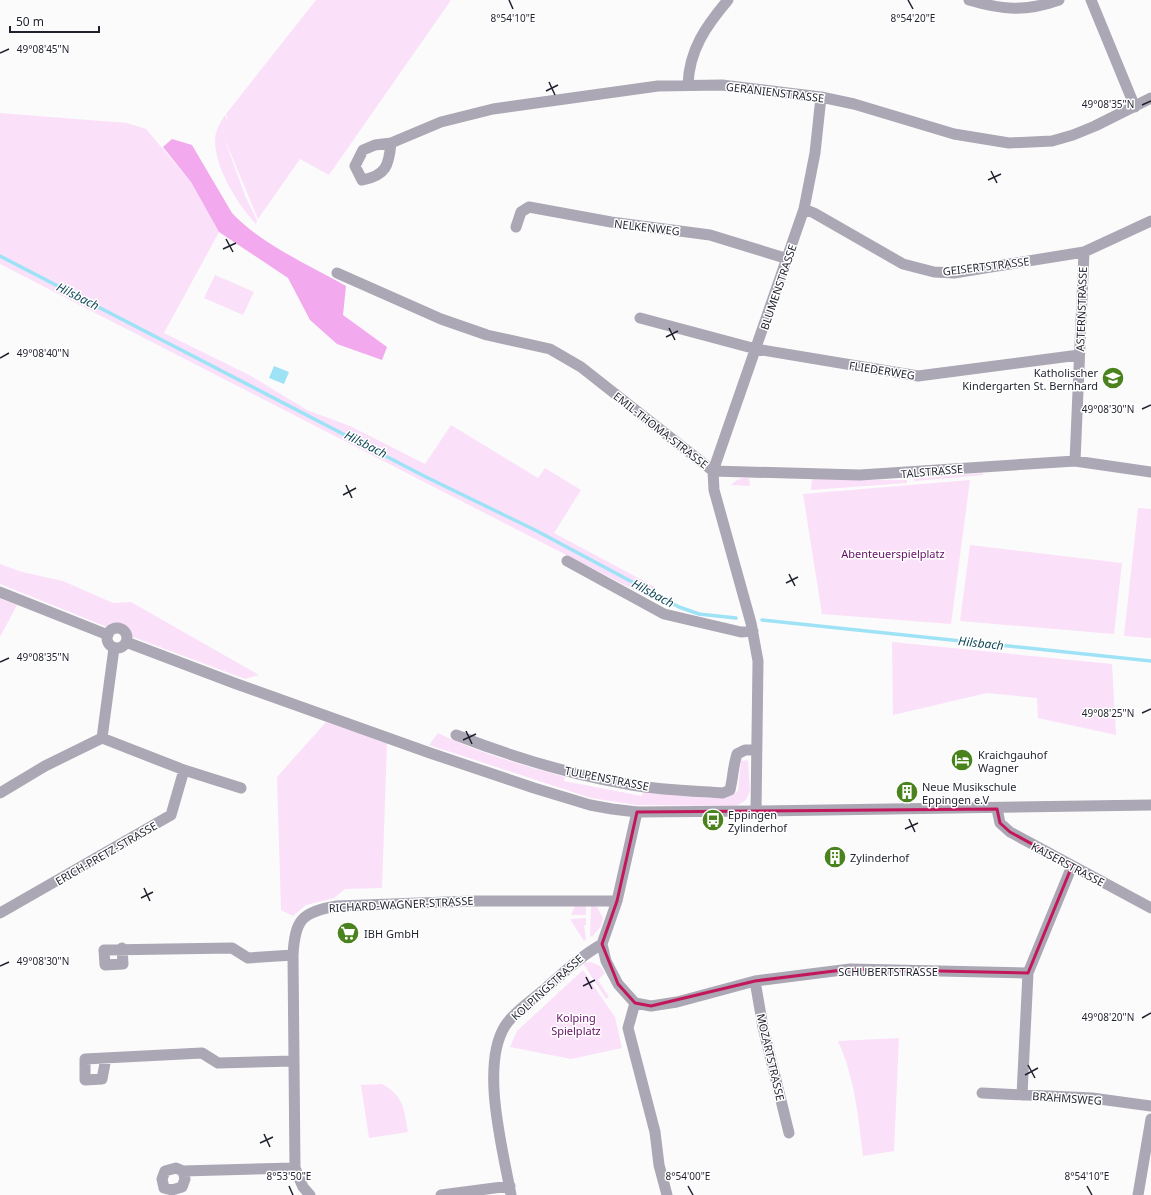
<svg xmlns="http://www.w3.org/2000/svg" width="1151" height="1195" font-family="'Noto Sans',sans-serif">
	<rect width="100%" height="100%" fill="#fbfbfb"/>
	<!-- green -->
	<path fill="#fbe0f9" d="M316,0h135l-122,175 -29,-16 -42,60 -35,-84 23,63 11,22 -1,4c-18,-19 -41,-56 -41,-83 0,-10 5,-18 10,-26l4,8 -3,-9z
		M0,113l127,10 19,6 45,53 28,50 -55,101 87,43 56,34 43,16 75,38 26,-39 87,53 7,-10 36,22 -27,43 101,54 -9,9 -646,-332z
		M215,275l39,17 -11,23 -39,-17z
		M982,473l2,2 -70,6v-2z
		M743,478h6l1,8 -19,-1 6,-5z
		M812,479l95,1v3l-96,7z
		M970,480l-19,144 -129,-10 -19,-120z
		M1138,508l13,1v129l-27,-2z
		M970,545l152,18 -8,71 -154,-13z
		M0,564l22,8 41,9 50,22 18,-1 128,73 -14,4 -128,-48 -117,-47z
		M0,598l17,7 -17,32z
		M892,642l220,22 4,71 -78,-17 -1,-20 -50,-5 -94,22z
		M326,722l61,21 -5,145 -37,1 -11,9 -28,7 -13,11 -12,-6 -4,-133z
		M438,733c40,20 84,32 127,44l-1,4 78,15 1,-5 49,6 35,1 11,-7 3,-30 7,-1 2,31 -4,9 -10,6 -100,-1 -45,-7 -162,-53z
		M586,905v10h-15l4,-9z
		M591,905l6,2 6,11 -2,8 -9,11 -2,-1z
		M586,918v7h-2l2,14 -2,2 -14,-22z
		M591,962l9,4 5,7 -7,7 11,17 -3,2 -23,-36z
		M583,970l32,47 7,31 -51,11 -61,-12 7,-16z
		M899,1038l-5,113 -31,5c-5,-41 -8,-77 -25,-115z
		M382,1084c22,12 22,25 26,48l-39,6 -8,-53z"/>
	<!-- forest -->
	<path fill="#f2a9ed" d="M172,139l20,6 40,68c29,31 77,52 114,73l-3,29 44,32 -5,13 -45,-16 -27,-24 -22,-42 -69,-46 -28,-50 -28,-35z"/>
	<!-- water -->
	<path fill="#9ee2f6" d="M274,366l15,6 -5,12 -15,-6z"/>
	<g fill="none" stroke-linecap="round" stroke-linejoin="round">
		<!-- stream -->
		<path stroke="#9ee2f6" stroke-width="3.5" d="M0,256l426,221 109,53 144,77 20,7 37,4
			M762,620l389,41"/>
		<!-- minor -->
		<path stroke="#aba7b4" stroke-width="11" d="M969,0c34,10 56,12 90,0
			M1091,0l44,107
			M688,85c1,-35 18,-59 40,-85
			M391,143c-2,22 -5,33 -29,37l-7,-14 8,-16 12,-5 16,-2 50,-21 52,-13 165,-23 64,-1 99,12 33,7 100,30 55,9 43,-2 21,-6 22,-9 56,-28
			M804,209l10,4 89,51 31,8 20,1 130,-21 67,-31
			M516,227l5,-15 8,-5 82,15 99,13 78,24
			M337,273l104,46 46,16 63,14 31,18 132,104
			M640,318l116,31 162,27 161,-21
			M1075,461l9,-209
			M713,471l147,4 215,-14 76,11
			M567,561l97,53 77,18 12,-1
			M456,735c57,22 115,40 176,50 29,5 61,6 91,8l7,-3c3,-12 3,-24 7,-36l8,-4h11
			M102,738l82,32 57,18
			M102,738l12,-90
			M0,793l45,-27 57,-28
			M997,809l3,14 10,9 141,76
			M756,811l2,-150 -7,-38 -37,-133 -1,-19 91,-262 11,-56 6,-56
			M0,913l171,-98 13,-45
			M602,944l4,17 12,23 17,19 16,3 26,-4 78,-21 95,-12 178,4
			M122,948l1,16 -18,1 -1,-15 128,-2 16,10 45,-3
			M755,981l8,46 26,106
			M635,1003l-7,25 27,104 4,33 8,30
			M106,1058l-4,21 -17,1v-21l117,-6 16,10 75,-2
			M982,1093l110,5 59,8
			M1022,1095l6,-122 44,-107
			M183,1171l2,8 -3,8 -10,3 -8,-2 -2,-9 3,-8 11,-3 7,3 112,-3
			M310,1195l-7,-8 -8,-19 -2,-213c2,-36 9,-43 44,-49l137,-5h143
			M441,1195l69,-9
			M511,1195c-8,-45 -31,-129 -6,-169 9,-14 27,-26 40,-37 18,-16 36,-33 57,-45l15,-43 20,-89
			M1138,1195l13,-76"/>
		<!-- tertiary -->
		<path stroke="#aba7b4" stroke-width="11" d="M0,592l108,43
			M107 638a10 10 0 1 1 20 0a10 10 0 1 1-20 0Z
			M126,642l108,41 196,70 104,35 56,17 22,4 25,3 119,-1 395,-6"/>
	</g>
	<!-- marked area -->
	<path fill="none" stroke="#c2185b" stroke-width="3" stroke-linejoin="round" d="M997,809l3,14 10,9 62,34 -44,107 -178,-4 -95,12 -104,25 -16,-3 -17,-19 -16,-40 15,-43 20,-89z"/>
	<!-- ticks -->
	<path fill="none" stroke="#1f222e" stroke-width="1.5" d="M509,0l4,9M908,0l5,9M0,53l9,-4M549,82l6,13M546,91l12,-6M1142,105l9,-4M991,171l6,12M988,180l13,-6M226,239l7,13M223,249l13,-6M669,328l6,12M666,337l12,-6M0,358l9,-5M1142,409l9,-4M346,485l6,13M343,495l13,-7M789,574l6,12M786,583l12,-6M0,662l9,-4M1142,713l9,-4M466,731l6,13M463,740l13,-6M909,819l6,13M905,829l13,-6M144,888l6,13M141,898l12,-6M0,966l9,-4M586,977l6,12M583,986l12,-6M1142,1018l9,-5M1028,1065l7,13M1025,1075l13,-7M264,1134l6,13M260,1143l13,-6M289,1186l4,9M688,1186l5,9M1087,1186l5,9"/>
	<!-- icons -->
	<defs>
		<g id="school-disc" transform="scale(1.15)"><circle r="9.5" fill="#4a831e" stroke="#fff"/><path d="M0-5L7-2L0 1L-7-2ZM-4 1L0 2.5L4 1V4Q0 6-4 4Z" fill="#fff"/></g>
		<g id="hotel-disc" transform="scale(1.15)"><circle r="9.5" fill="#4a831e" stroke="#fff"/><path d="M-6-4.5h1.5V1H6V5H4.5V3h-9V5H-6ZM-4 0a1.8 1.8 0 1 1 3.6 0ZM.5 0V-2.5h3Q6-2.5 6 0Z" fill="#fff"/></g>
		<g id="building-disc" transform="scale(1.15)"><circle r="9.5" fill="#4a831e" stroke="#fff"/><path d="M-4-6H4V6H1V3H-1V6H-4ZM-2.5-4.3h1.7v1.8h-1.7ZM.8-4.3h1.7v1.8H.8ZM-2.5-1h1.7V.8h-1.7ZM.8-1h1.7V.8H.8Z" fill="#fff"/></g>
		<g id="bus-disc" transform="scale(1.15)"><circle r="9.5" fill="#4a831e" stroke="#fff"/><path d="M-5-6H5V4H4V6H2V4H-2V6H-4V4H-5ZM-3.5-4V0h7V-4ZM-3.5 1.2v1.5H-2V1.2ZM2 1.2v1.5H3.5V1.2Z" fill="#fff"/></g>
		<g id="supermarket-disc" transform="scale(1.15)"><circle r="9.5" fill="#4a831e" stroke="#fff"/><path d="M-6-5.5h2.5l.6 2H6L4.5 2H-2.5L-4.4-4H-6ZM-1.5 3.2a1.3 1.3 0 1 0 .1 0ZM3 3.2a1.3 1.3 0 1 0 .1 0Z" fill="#fff"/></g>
	</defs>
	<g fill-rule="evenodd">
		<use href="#school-disc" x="1113" y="378"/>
		<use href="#hotel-disc" x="962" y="760"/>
		<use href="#building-disc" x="907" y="792"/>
		<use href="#bus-disc" x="713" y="820"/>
		<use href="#building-disc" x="835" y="857"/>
		<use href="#supermarket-disc" x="348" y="933"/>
	</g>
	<g text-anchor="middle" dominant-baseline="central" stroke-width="3" stroke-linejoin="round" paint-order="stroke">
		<!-- street labels -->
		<g font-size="11" fill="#1f222e" stroke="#fff">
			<text transform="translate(775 92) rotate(7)">GERANIENSTRASSE</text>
			<text transform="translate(647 227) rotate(7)">NELKENWEG</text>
			<text transform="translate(986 266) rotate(-7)">GEISERTSTRASSE</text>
			<text transform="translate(778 287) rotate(-71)">BLUMENSTRASSE</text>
			<text transform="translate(1081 309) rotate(-88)">ASTERNSTRASSE</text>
			<text transform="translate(882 370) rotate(9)">FLIEDERWEG</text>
			<text transform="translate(661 430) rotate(38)">EMIL-THOMA-STRASSE</text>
			<text transform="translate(932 471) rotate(-5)">TALSTRASSE</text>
			<text transform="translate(607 778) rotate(11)">TULPENSTRASSE</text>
			<text transform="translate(106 853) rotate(-30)">ERICH-PRETZ-STRASSE</text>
			<text transform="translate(1068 864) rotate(28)">KAISERSTRASSE</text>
			<text transform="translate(401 904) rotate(-3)">RICHARD-WAGNER-STRASSE</text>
			<text x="888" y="971">SCHUBERTSTRASSE</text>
			<text transform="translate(547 987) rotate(-42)">KOLPINGSTRASSE</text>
			<text transform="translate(771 1057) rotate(77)">MOZARTSTRASSE</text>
			<text transform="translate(1067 1098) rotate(4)">BRAHMSWEG</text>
		</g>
		<!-- poi labels -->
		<g font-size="11" fill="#1f222e" stroke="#fff" text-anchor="start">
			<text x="1098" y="372" text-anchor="end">Katholischer<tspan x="1098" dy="13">Kindergarten St. Bernhard</tspan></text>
			<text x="978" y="754">Kraichgauhof<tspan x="978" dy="13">Wagner</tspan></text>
			<text x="922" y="786">Neue Musikschule<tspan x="922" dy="13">Eppingen e.V</tspan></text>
			<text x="728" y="814">Eppingen<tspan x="728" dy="13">Zylinderhof</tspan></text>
			<text x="850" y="857">Zylinderhof</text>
			<text x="364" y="933">IBH GmbH</text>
		</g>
		<!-- park labels -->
		<g font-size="11" fill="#640d63" stroke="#fff">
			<text x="893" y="553">Abenteuerspielplatz</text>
			<text x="576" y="1017">Kolping<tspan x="576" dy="13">Spielplatz</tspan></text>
		</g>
		<!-- water labels -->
		<g font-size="12" font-style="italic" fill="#0d4755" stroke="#fff">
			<text transform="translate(78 296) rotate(27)">Hilsbach</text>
			<text transform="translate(366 444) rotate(27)">Hilsbach</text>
			<text transform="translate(653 593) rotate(28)">Hilsbach</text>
			<text transform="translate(981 643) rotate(6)">Hilsbach</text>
		</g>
	</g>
	<g font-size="10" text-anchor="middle" fill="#1f222e" stroke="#fff" stroke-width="3" stroke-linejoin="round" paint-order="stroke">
		<text x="513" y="22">8°54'10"E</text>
		<text x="913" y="22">8°54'20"E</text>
		<text x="43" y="53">49°08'45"N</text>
		<text x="1108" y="108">49°08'35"N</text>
		<text x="43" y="357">49°08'40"N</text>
		<text x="1108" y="413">49°08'30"N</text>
		<text x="43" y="661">49°08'35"N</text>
		<text x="1108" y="717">49°08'25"N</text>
		<text x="43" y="965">49°08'30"N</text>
		<text x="1108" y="1021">49°08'20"N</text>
		<text x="289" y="1180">8°53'50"E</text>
		<text x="688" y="1180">8°54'00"E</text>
		<text x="1087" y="1180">8°54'10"E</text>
	</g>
	<!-- scale -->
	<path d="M10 26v6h89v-6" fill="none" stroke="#1f222e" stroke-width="2"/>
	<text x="16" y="26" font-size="12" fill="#1f222e" stroke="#ffffff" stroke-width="3" paint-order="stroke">50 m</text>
</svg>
